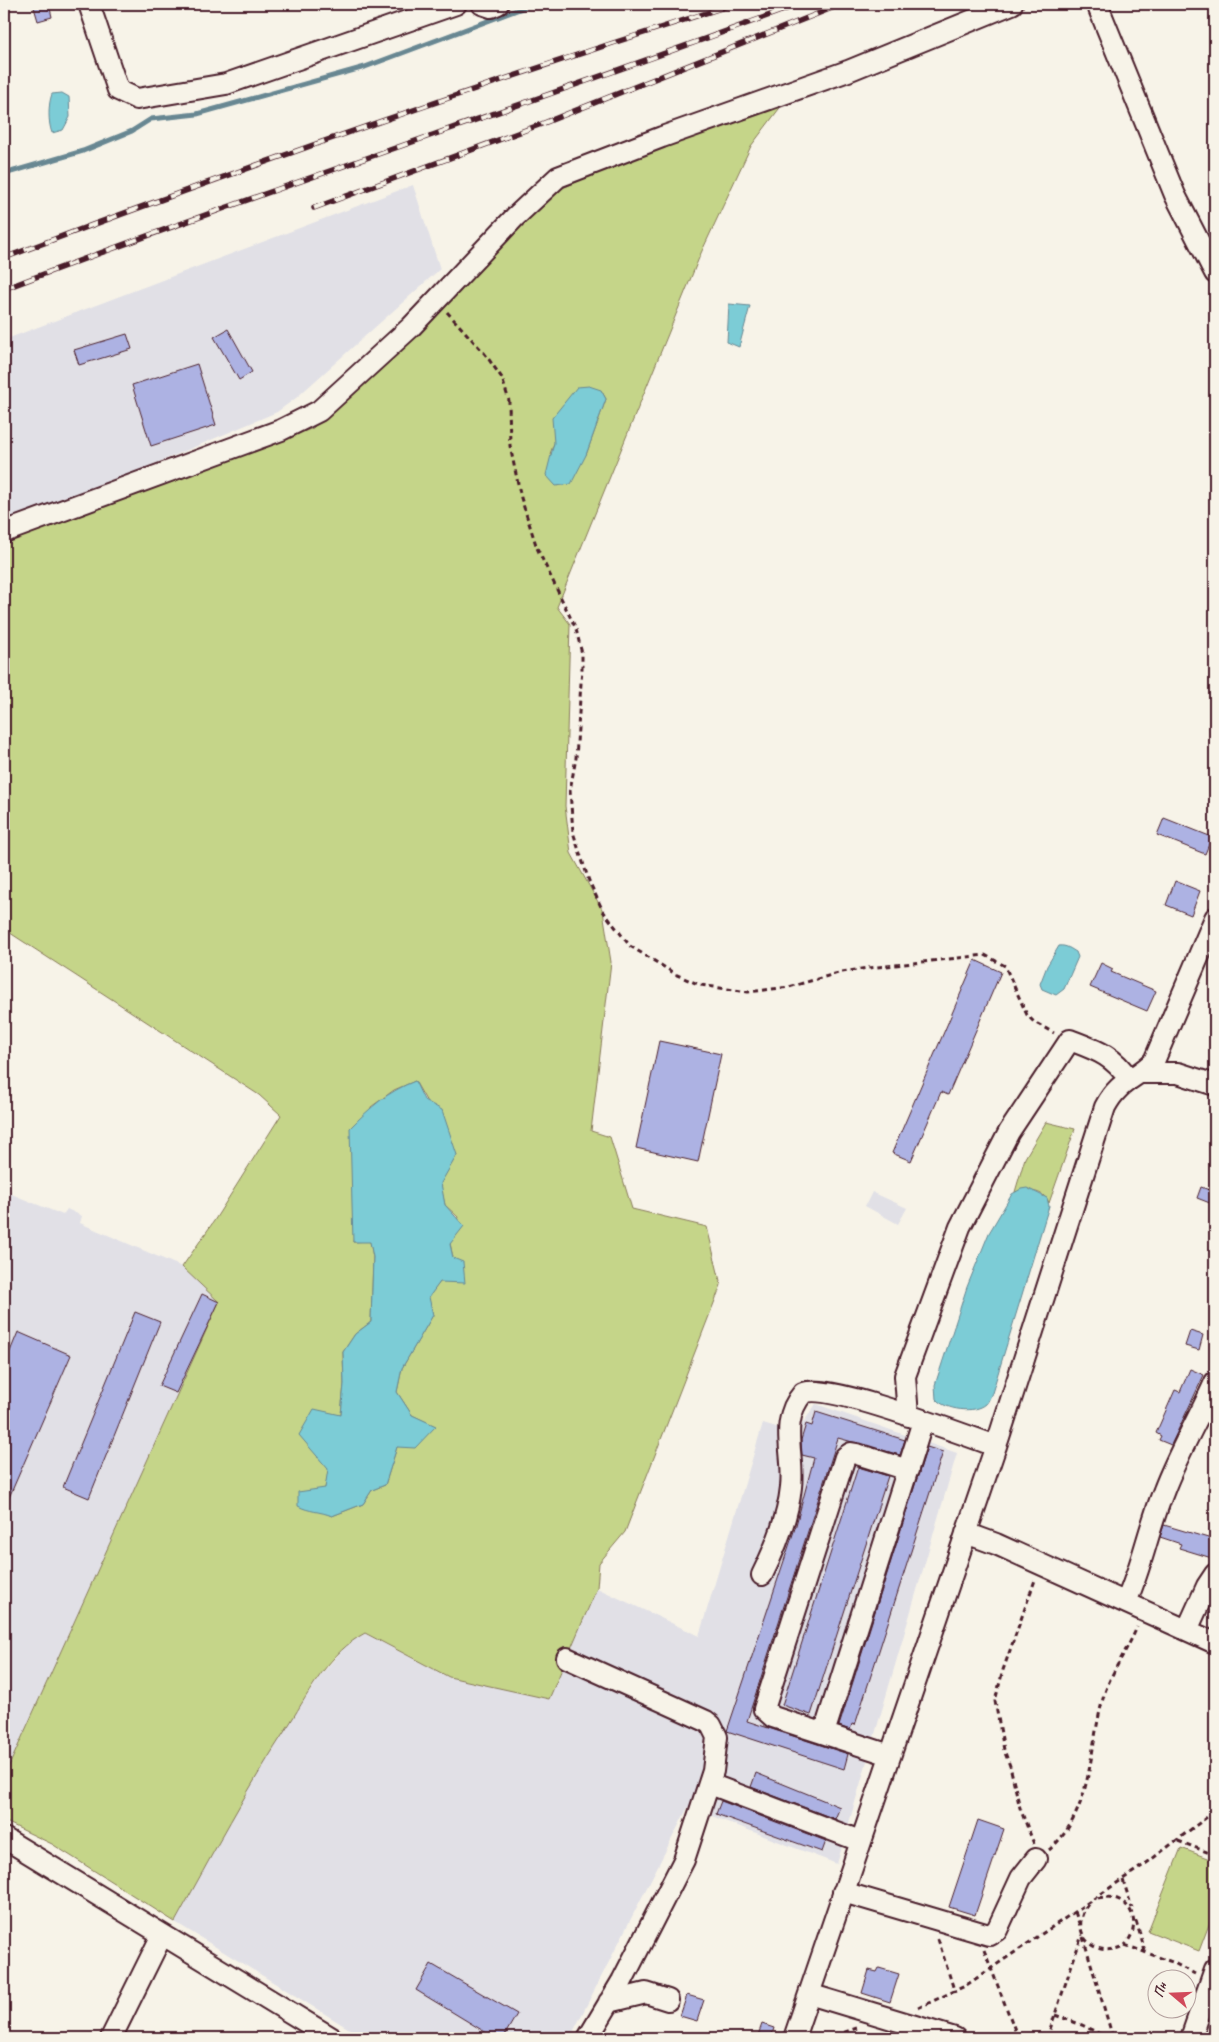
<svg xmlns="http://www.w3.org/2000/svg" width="1219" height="2042" font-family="Caveat,sans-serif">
	<rect width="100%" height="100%" fill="#f7f3e8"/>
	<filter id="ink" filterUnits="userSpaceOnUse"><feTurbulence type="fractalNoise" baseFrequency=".02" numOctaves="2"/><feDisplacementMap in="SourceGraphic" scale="10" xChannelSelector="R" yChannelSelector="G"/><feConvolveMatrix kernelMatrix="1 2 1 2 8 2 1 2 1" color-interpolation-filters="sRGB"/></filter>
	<g filter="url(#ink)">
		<!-- built -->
		<path fill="#e1e0e6" d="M413,185l27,84 -144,129 -19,14 -273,116v-188z
			M4,1191l59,24 4,-6 15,7 -2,7 102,44 37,35 -215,475z
			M872,1192l35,16 -9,16 -33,-18z
			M816,1404l141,49 -120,411 -149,-57 -118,231h-206l-189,-116 79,-144 66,-102 29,-34 15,-9 85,44 100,22 48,-111 102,48 64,-213 33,10z"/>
		<!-- green -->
		<path fill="#c5d589" stroke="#887a5a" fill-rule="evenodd" d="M782,105l-31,41 -50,107 -144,354 13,17 -5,182 6,47 32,58 8,51 -20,169 19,6 22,72 75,18 14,58 -96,247 -26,31 -2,25 -48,111 -100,-22 -84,-44c-35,19 -55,57 -75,90 -42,64 -78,132 -115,199l-123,-78 -48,-23v-44l215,-475 -37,-35 32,-46 67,-106 -22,-20 -255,-166v-390l152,-56 123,-41 34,-14 150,-152 97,-87 68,-29 139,-53zM601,390l5,9 -20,56 -36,-1 4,-11zM415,1081l42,74 -17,28 5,22 13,12 -8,26 3,15 -13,24 -12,15 5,18 -31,53 -5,24 15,23 23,11 -38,21 -12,38 -13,5 -9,14 -31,12 -12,-5 21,-96 3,-31 -1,-32 12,-18 16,-12 2,-65 -3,-16 -17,1 18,-135 23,-17z
			M1046,1122l29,7 -26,74c-6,-14 -22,-13 -34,-11l10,-34z
			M1181,1848l34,13v48l-16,42 -51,-20z"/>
		<!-- water -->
		<path fill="#7cccd6" stroke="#688792" d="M62,93l7,4 1,20 -7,13 -11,3c-4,-10 -4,-29 0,-39z
			M729,304l21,2 -11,41 -12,-5z
			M589,386l12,4 5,9 -20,56 -15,29 -15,2 -10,-11 8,-32 -2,-25 25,-31z
			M1059,946c7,-1 12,3 17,6l2,5 -14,32 -8,6 -14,-6 -2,-5 7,-18z
			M415,1081l9,19 18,10 15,45 -16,28 4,22 19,21 -14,18 3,14 10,4 2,21 -25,-1 -11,15 4,18 -31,53 -5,24 15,23 24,11 -21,22 -18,-1 -12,38 -13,5 -9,14 -31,12c-12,-5 -23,-4 -34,-10v-14l27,-4 3,-19 -29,-34 15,-26 27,6 3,-31 -1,-32 12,-18 16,-12 2,-65 -3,-15h-17l-3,-114c21,-21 37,-36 65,-47z
			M1027,1188l20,10 2,8 -57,187c-2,3 -3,8 -6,11 -11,10 -41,6 -50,-5l-1,-14 32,-98 22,-54 23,-39 9,-5z"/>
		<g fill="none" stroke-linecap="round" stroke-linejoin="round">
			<!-- stream -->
			<path stroke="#688792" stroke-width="5" d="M4,174l79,-23 49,-20 19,-12 46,-5 168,-47 168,-63"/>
		</g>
		<!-- building -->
		<path fill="#adb2e3" stroke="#4a1f2b" d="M33,4h16l3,13 -14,4z
			M228,329l24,43 -13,8 -25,-43z
			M127,334l5,15 -53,16 -5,-15z
			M197,364l19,61 -65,21 -19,-61z
			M1164,818l48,19 -7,17 -48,-19z
			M1175,881l25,10 -9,24 -25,-10z
			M975,960l26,12 -53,123 -7,-3 -30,69 -19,-8z
			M1101,963l12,6 -2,3 45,19 -9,20 -57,-24z
			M659,1041l62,13 -23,108 -62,-14z
			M1201,1187l14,5v13l-18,-7z
			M202,1294l17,8 -43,91 -17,-7z
			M135,1312l25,10 -71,176 -26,-11z
			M1190,1331l13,4 -4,15 -14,-4z
			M18,1332l53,23 -67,154v-143z
			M1190,1369l14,6 -33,70 -12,-5 2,-4 -5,-3 19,-43 5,2z
			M816,1412l89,28 -5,15 -62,-17 -91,283 101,33 -4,15 -117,-38 69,-206 18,-67 -12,-3 -1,-15 5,-16 6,2z
			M927,1447l16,5 -88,273 -3,-1 -2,6 -11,-4z
			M858,1467l30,9 -77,239 -29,-10z
			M1164,1525l51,15v19l-36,-11 2,-4 -21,-7z
			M756,1773l84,34 -5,12 -84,-32z
			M721,1801l105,40 -4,11 -106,-38z
			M978,1820l26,9 -29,86 -26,-8z
			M431,1964l86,50 -14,24h-8l-79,-48z
			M879,1968l20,6 -9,28 -28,-9 7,-23 8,2z
			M687,1995l17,5 -7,21 -17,-5z
			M762,2024l12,4 -3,10h-14z"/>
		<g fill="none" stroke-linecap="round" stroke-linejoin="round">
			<!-- minor casing -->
			<g stroke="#4a1f2b" stroke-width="24">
				<path id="minor" d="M89,4l29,86 19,9 89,-15 230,-80
					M482,4l9,3 7,-3
					M1097,4l78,191 40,78
					M4,532l277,-102 38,-19 92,-84 104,-110 43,-40 104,-40 186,-66 164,-67
					M1142,1073h36l37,12
					M908,1416l-3,-40 55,-149 49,-95 61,-92c26,10 43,15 58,38
					M966,1533l30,11 219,99
					M762,1575c14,-28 26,-57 29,-88 4,-33 -13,-65 12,-94 24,-11 161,42 193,53
					M1126,1602c16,-36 23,-75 38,-112 14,-37 35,-72 51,-108
					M1187,1630l20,-44 8,-12
					M567,1658l139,63 5,4 6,12 -4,34 -29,89 -62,121 -34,57
					M824,1733l99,-312
					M890,1755l-117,-38 -9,-8 81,-252 6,-4 6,1 51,16
					M710,1784l150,57
					M4,1838l328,200
					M843,1892l146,43 8,-5 24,-52 15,-19
					M809,1994l146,44
					M609,2002l37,-9 22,7
					M111,2038l51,-103
					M794,2038l205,-601 106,-330c14,-27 30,-27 49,-46l61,-143
					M1191,2038l24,-69"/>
			</g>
			<!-- path -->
			<path stroke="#4a1f2b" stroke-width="3" stroke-dasharray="5 4" stroke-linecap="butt" d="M447,312l38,42 17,24 7,23 1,45 11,52 16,50 39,81 6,25v14l-6,90 -6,32 3,42 16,49 14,30 27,35 47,29 23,10 48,7 41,-5 53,-15 26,-4 117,-13 20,11 22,49 7,7 20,11
				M1178,1841l37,14
				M1034,1844l-14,-36 -10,-42 -6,-16 -9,-49 8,-31 32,-90
				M1049,1850c46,-40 39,-105 56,-158 8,-23 23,-43 32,-65
				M1123,1880l9,28
				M1098,1898c30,-7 47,24 27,47
				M1088,1904c-21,29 7,57 37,41l47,17 23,12
				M1075,1912l5,14
				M1136,1921l9,30
				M1083,1937l30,101
				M938,1939l17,54
				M984,1950l34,88
				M918,2008l47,-22 183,-124 67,-51
				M1055,2015l27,10 26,13
				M827,2038l30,-10
				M1047,2038l35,-103"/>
			<!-- minor -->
			<use href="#minor" stroke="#f7f3e8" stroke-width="20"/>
			<!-- rail casing -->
			<g stroke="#4a1f2b" stroke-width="5.5">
				<path id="rail" d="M314,208l225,-83 303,-121
					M4,258c241,-91 484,-176 730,-254
					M4,289c263,-100 532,-187 796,-285"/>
			</g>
			<!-- rail -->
			<use href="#rail" stroke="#f7f3e8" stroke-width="4" stroke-dasharray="11" stroke-linecap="butt"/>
		</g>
	</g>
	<!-- margin -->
	<rect width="1219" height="2042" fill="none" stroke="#f7f3e8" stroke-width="20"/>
	<rect x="10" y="10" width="1199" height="2022" fill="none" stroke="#4a1f2b" stroke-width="2" filter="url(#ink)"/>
	<!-- north arrow -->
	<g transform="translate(1172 1994) rotate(289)"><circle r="24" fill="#f7f3e8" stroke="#b29e9c"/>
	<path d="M0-4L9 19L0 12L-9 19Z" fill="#d1495b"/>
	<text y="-8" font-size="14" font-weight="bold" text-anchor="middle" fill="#4a1f2b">Пн</text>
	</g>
</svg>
